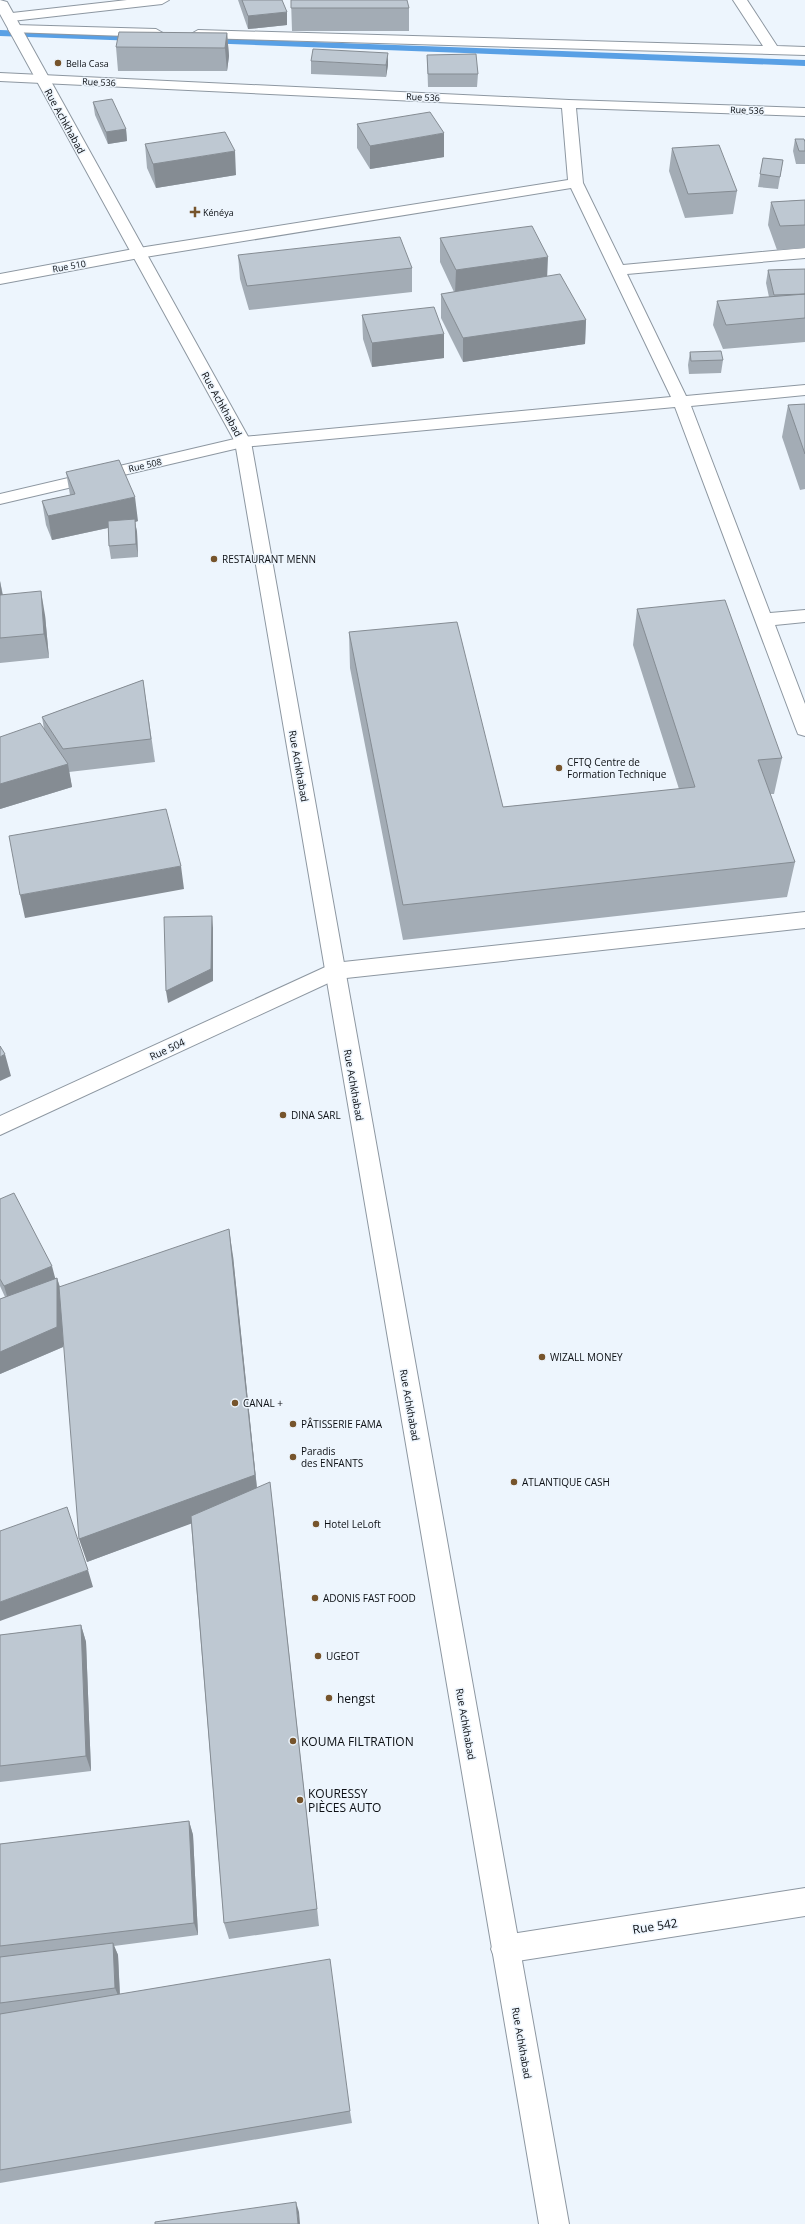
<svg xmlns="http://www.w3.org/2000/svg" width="805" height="2224" font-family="'Open Sans',sans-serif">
	<rect width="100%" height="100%" fill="#edf5fd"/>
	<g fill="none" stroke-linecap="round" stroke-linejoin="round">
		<!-- stream -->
		<path fill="#59a0e5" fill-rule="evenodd" d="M0,30l138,5 5,3 -5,3 -138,-5z
			M207,38l598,22v6l-601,-23 -2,-2z"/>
		<!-- minor casing -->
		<g stroke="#8d97a1" stroke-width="2">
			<path id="minor" d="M127,0h42l-7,4 -150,17 -7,-4 7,-4z
				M733,0h14l30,46 28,1v8l-607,-17 -7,-4 7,-4 565,16z
				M15,25l141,4 7,4 -7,4 -146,-5 -2,-3z
				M0,73l569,27 236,8v8l-229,-8 7,75 40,82 182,-17v10l-178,16 59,122 119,-11v10l-114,11 79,207 35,-3v12l-30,3 30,79v32l-7,-2 -2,-5 -121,-322 -432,40 -243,57v-10l243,-57 428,-40 -100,-209 -432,70 -139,26v-10l139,-26 429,-68 -6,-72 -562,-27z
				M805,912v16l-468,51 -337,156v-19l334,-153z
				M805,1888v28l-300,47 -10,-4 -4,-10 4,-10 10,-4z"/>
		</g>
		<!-- tertiary casing -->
		<g stroke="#8d97a1" stroke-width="2">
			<path id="tertiary" d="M0,0l7,2 244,440 318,1782h-30l-304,-1782 -235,-428z"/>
		</g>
		<!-- minor -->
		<use href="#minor" fill="#fff" fill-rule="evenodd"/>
		<!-- tertiary -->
		<use href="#tertiary" fill="#fff" fill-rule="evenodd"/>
	</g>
	<!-- wall -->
	<path fill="#a3acb5" d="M238,0h44l5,25 -39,4z
		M291,0l118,8v23h-117z
		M227,33l2,23 -2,15h-109l-2,-24z
		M427,55l51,19 -1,13h-49z
		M311,61l77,4 -2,12 -75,-3z
		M93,102l33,27 1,12 -19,3 -13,-29z
		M357,124l87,33 -74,12 -13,-21z
		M795,139l10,3v22h-9l-3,-13z
		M145,144l91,31 -80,13 -9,-20z
		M672,148l65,43 -4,23 -48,4 -16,-47z
		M763,158l20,2 -5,29 -20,-2z
		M805,200v48l-28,2 -9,-25 3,-23z
		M440,238l107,39 39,43 -1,24 -122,18 -22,-44v-24l13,-2 -14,-30z
		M238,255l174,13v24l-163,18 -9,-31z
		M805,269v73l-82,7 -10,-24 4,-24 52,-4 -3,-14 2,-13z
		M362,315l82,19v24l-72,9 -9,-28z
		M690,352l33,8 -2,13 -32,1 -1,-9z
		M805,404v85l-5,1 -18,-53 6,-32z
		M66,472l72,49 -3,1 2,10 1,25 -27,2 -2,-13 -1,-18 -56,12 -6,-15 -4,-24 28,-6z
		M0,581l3,14 42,20 4,43 -49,5z
		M637,609l145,149 -8,36h-4l25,68 -8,35 -384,43 -53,-272 -1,-36 154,175 176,-18 -46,-144z
		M143,680l12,82 -86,10 3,15 -72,22v-72l44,-8 -2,-12z
		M0,1199l56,80 1,-1 3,9 173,-31 24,232 16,18 46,420 -90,13 -5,-16 -33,-400 -104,39 -24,-233v18l-63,27v-75l5,-2 -5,-11z
		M81,1625l5,17 5,129 -91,11v-147z
		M189,1821l4,14 5,100 -84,11 4,9 2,39 230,117 2,12 -352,60v-339z"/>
	<!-- shaded-wall -->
	<path fill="#858c93" d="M287,12v13l-39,4v-13z
		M227,33l2,23 -2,15 -2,-23z
		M388,53v12l-2,12v-12z
		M126,129l1,12 -19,3 -2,-12z
		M444,133v24l-74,12v-23z
		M235,151l1,24 -80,13 -3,-24z
		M548,257l-1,23 -92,14 1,-24z
		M586,320l-1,24 -122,18v-24z
		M444,334v24l-72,9v-24z
		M135,497l3,24 -3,1 2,10 1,25 -2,-13 -1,-22 -83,18 -4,-24z
		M0,581l3,17h-3z
		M41,591l4,24 4,43 -5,-24z
		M68,764l4,23 -72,22v-25z
		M181,866l3,23 -159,29 -5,-23z
		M212,916l1,12v53l-45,22 -2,-12z
		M5,1054l6,22 -11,5v-24z
		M229,1229l4,27 25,243 -171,63 -8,-23z
		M52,1266l5,19v-7l6,20v49l-63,27v-22l10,-46 -6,-20z
		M88,1570l5,17 -93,34v-19z
		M81,1625l5,17 5,129 -5,-15z
		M189,1821l4,14 5,100 -4,-12z
		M113,1943l5,12 2,45 -5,-12z
		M296,2202l3,10 1,12h-2z"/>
	<!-- building -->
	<path fill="#bec8d2" stroke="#858c93" d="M242,0h40l5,12 -39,4z
		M291,0h116l2,8h-118z
		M119,32l108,1 -2,15 -109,-1z
		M313,49l75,4 -2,12 -75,-4z
		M476,54l2,20h-50l-1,-19z
		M112,99l14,30 -20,3 -13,-30z
		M430,112l14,21 -74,13 -13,-22z
		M225,132l10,19 -82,13 -8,-20z
		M795,139h9l1,3v9h-6z
		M719,145l18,46 -49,3 -16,-46z
		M763,158l20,2 -3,17 -20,-3z
		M805,200v25l-25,1 -9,-24z
		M532,226l16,31 -92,13 -16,-32z
		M400,237l12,31 -165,18 -9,-31z
		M805,269v25l-31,1 -6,-25z
		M560,274l26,46 -123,18 -22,-44z
		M805,294v24l-79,7 -9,-24z
		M434,307l10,27 -72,9 -10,-28z
		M721,351l2,9 -32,1 -1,-9z
		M805,404v50l-17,-49z
		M119,460l16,37 -87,19 -6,-15 33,-7 -9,-22z
		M135,519l1,25 -27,2 -1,-25z
		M41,591l3,43 -44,4v-43z
		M725,600l57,158 -24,2 37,102 -392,43 -54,-273 108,-10 46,185 192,-20 -58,-178z
		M143,680l8,59 -88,10 -21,-32z
		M40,723l28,41 -68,20v-47z
		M166,809l15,57 -161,29 -11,-59z
		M212,916l-1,53 -45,22 -2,-74z
		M0,1046l5,8 -5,3z
		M14,1193l38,73 -48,20 -4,-7v-80z
		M229,1229l26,246 -176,64 -20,-252z
		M57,1278v49l-57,25v-53z
		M270,1482l47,427 -93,14 -33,-407z
		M67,1507l21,63 -88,32v-71z
		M81,1625l5,131 -86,10v-131z
		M189,1821l5,102 -194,23v-102z
		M113,1943l2,45 -115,15v-46z
		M330,1959l20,152 -350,59v-156z
		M296,2202l2,22h-143v-2z"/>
	<!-- markers -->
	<g fill="#76542c" stroke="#edf5fd" stroke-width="1.5">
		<circle cx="58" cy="63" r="4"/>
		<path d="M193 206h4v4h4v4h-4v4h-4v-4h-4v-4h4z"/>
		<circle cx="214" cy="559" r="4"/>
		<circle cx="559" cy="768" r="4"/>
		<circle cx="283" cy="1115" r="4"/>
		<circle cx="542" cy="1357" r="4"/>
		<circle cx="235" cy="1403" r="4"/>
		<circle cx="293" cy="1424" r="4"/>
		<circle cx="293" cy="1457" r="4"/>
		<circle cx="514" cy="1482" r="4"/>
		<circle cx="316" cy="1524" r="4"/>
		<circle cx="315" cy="1598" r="4"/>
		<circle cx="318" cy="1656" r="4"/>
		<circle cx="329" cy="1698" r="4"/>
		<circle cx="293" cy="1741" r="4"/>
		<circle cx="300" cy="1800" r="4"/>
	</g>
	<g text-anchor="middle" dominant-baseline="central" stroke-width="3" stroke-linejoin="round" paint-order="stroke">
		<!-- far-poi labels -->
		<g font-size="9" fill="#0c0f13" stroke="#edf5fd" text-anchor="start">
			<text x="66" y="63">Bella Casa</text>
			<text x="203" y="212">Kénéya</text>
		</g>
		<!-- far-street labels -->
		<g font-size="9" fill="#0c0f13" stroke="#edf5fd">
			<text transform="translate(99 82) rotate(3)">Rue 536</text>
			<text transform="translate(423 97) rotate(3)">Rue 536</text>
			<text transform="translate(747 110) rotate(2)">Rue 536</text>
			<text transform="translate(69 266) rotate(-10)">Rue 510</text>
			<text transform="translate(145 465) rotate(-13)">Rue 508</text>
		</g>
		<!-- street labels -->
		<g font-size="10" fill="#0c0f13" stroke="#edf5fd">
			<text transform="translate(65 121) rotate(61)">Rue Achkhabad</text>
			<text transform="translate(222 404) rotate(61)">Rue Achkhabad</text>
			<text transform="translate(299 766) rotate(80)">Rue Achkhabad</text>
			<text transform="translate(167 1049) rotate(-25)">Rue 504</text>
			<text transform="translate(354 1085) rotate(80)">Rue Achkhabad</text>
			<text transform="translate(410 1405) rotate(80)">Rue Achkhabad</text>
			<text transform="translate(466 1724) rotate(80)">Rue Achkhabad</text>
			<text transform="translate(522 2043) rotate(80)">Rue Achkhabad</text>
		</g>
		<!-- poi labels -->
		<g font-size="10" fill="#0c0f13" stroke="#edf5fd" text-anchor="start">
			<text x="222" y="559">RESTAURANT MENN</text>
			<text x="567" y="762">CFTQ Centre de<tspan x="567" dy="12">Formation Technique</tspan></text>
			<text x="291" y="1115">DINA SARL</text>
			<text x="550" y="1357">WIZALL MONEY</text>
			<text x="243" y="1403">CANAL +</text>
			<text x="301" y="1424">PÂTISSERIE FAMA</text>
			<text x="301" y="1451">Paradis<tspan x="301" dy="12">des ENFANTS</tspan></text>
			<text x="522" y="1482">ATLANTIQUE CASH</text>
			<text x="324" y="1524">Hotel LeLoft</text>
			<text x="323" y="1598">ADONIS FAST FOOD</text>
			<text x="326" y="1656">UGEOT</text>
		</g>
		<!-- near-poi labels -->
		<g font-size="12" fill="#0c0f13" stroke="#edf5fd" text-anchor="start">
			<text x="337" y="1698">hengst</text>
			<text x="301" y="1741">KOUMA FILTRATION</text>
			<text x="308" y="1793">KOURESSY<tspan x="308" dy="14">PIÈCES AUTO</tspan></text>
		</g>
		<!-- near-street labels -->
		<g font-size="12" fill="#0c0f13" stroke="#edf5fd">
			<text transform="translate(655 1926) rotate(-9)">Rue 542</text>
		</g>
	</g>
</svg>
